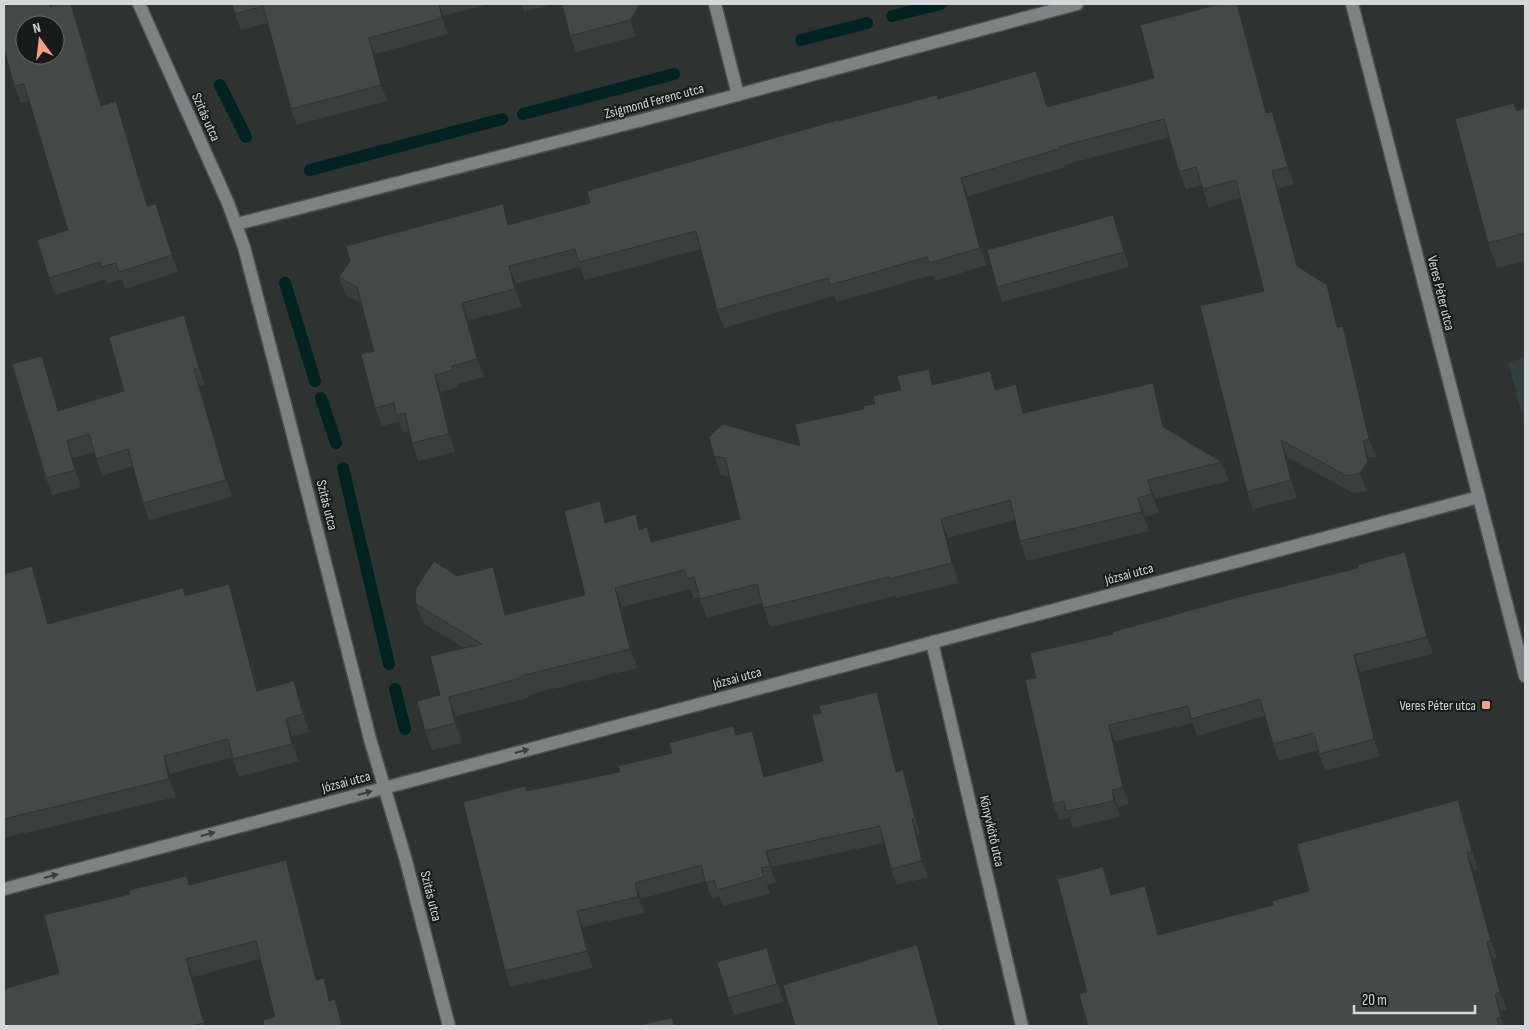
<svg xmlns="http://www.w3.org/2000/svg" width="1529" height="1030" font-family="'Sofia Sans Condensed',sans-serif">
	<rect width="100%" height="100%" fill="#2e3332"/>
	<!-- built -->
	<path fill="#333f3e" d="M1525,358v67l-17,-63z"/>
	<g fill="none" stroke-linecap="round" stroke-linejoin="round">
		<!-- stream -->
		<path stroke="#002321" stroke-width="12" d="M892,16l49,-12
			M801,40l66,-17
			M220,85l26,52
			M523,114l151,-40
			M310,170l192,-51
			M285,283l30,98
			M321,398l15,45
			M343,468l46,196
			M395,689l10,40"/>
		<!-- minor casing -->
		<g stroke="#4c504f" stroke-width="15">
			<path id="minor" d="M139,4l89,199 16,44 41,157 85,335 35,118 44,169
				M715,4l23,91
				M1352,4l173,672
				M237,224l444,-114 396,-106
				M932,642l90,384
				M4,889l1475,-392"/>
		</g>
		<!-- minor -->
		<use href="#minor" stroke="#7d8282" stroke-width="12"/>
	</g>
	<!-- wall -->
	<path fill="#3a3f3e" d="M71,4l5,13 26,88 20,13 26,88 14,14 16,52 -53,17 -3,-10 -15,5 -1,-5 -51,16 -6,-17 19,-48 -39,-129 -8,2 -7,-17 37,-80z
		M232,4h258l-47,12 5,18 -73,20 12,47 -90,24 -6,-16 -23,-86 -27,7 -6,-16z
		M522,4h32l-30,8z
		M562,4h83l3,12 -12,20 -60,16 -6,-16z
		M1220,4h17l5,13 26,96 11,16 15,55 -16,4 21,80 28,17 7,17 5,25 10,16 27,114 -7,1 6,21 -8,12 -14,2 -66,-36 10,41 -44,11 -6,-17 17,-201 -24,-93 -31,9 -8,-22 -15,4 -7,-17 -9,-35 -105,28v2l-97,29 19,69 -52,16 -2,-6 -96,27 -3,-6 -110,32 -7,-18 -16,-61 -116,31 -5,-13 -64,17 6,23 -54,13 16,57 -26,7 1,3 -18,5 14,60 -37,9 -6,-18 -3,-12 -6,2 -4,-12 -17,5 -7,-18 -1,-57 -13,-48 -15,-8 -7,-18 164,-73 7,20 80,-21 248,-82 100,-22 104,-11 6,19 106,-29z
		M1514,103l3,7 8,-2v153l-28,7 -9,-25z
		M1113,215l5,16 11,36 -127,35 -5,-15z
		M190,332l15,53 -5,1 32,111 -83,23 -6,-17 -10,-37 -31,10 -8,-24 -21,6 8,29 -29,8 -6,-17 2,-105 11,38 65,-20z
		M934,384l62,5 27,14 3,9 134,-10 6,27 56,33 7,19 -74,18 4,14 -14,4 4,14 -122,30 -7,-20 -5,-21 -67,18 11,45 -63,15 -1,-2 -125,31 -8,-24 -55,15 -8,-21 -5,2 -4,-10 -68,18 15,61 -109,27v3l-72,18 6,27 -30,7 -7,-19 15,-36 24,-47 -41,-25 -7,-19 41,-28 43,10 7,28 78,-19 22,-73 29,-8 5,15 6,-2 5,15 88,-23 -10,-42 -9,-2 -7,-19 86,-10 64,-37 11,-5z
		M1411,569l22,85 -73,18 20,84 -55,15 -7,-21 -39,11 -6,-17 -8,-28 -68,20 -4,-13 -78,18 14,63 -11,3 2,10 -47,11 -4,-10 -10,2 -6,-16 -17,-126z
		M4,574l35,10 11,39 133,-35 3,8 50,6 23,89 42,8 8,33 -17,4 7,25 -60,16 -7,-20 -62,17 6,23 -172,41z
		M882,709l16,62 11,15 11,48 -2,1 10,42 -31,8 -6,-16 -6,-26 -113,24 4,15 -9,3 3,9 -47,12 -4,-9 -7,2 -6,-18 -65,18 3,14 -61,14 10,41 -83,19 -5,-16 22,-180 93,-19 52,-19 61,-27 3,9 22,13 7,29 58,-16z
		M1458,800l6,18 14,51 -4,1 23,88 -4,1 14,51 -6,1 4,15h-417l-1,-34 16,-125 9,28 33,-9 6,18 9,31 113,-30 36,-14z
		M187,876l3,9 102,-7 25,102 13,15 1,5 11,17h-67l-15,-58 -67,18 13,49h-202l55,-53 71,-79z
		M767,948l6,18 11,36 -50,13 -6,-17z"/>
	<!-- shaded-wall -->
	<path fill="#303332" d="M71,4l5,13 31,106 -6,-17z
		M439,4l4,12 5,18 -6,-16z
		M640,4h5l3,12 -12,20 -6,-16z
		M1237,4l5,13 31,114 -7,-18z
		M369,38l6,16 12,47 -6,-16z
		M1036,71l6,17 11,36 -6,-17z
		M116,101l6,17 31,105 -6,-17z
		M1272,112l7,17 15,55 -6,-17z
		M1272,171l6,17 26,96 -7,-18z
		M961,178l7,18 19,69 -7,-17z
		M156,204l6,16 16,52 -6,-17z
		M503,204l6,18 5,20 -6,-17z
		M509,266l7,18 6,23 -7,-18z
		M1327,285l7,17 9,43 -6,-18z
		M462,303l6,17 16,57 -7,-18z
		M184,315l6,17 15,53 -6,-17z
		M1343,326l6,17 27,114 -7,-18z
		M42,356l6,17 16,55 -6,-17z
		M194,369l6,17 32,111 -6,-17z
		M929,369l7,19 -4,-3z
		M990,371l7,20 -2,-1z
		M435,375l6,17 14,60 -6,-18z
		M1153,383l7,19 10,44 -7,-19z
		M1016,384l7,19 7,29 -7,-19z
		M1281,440l6,17 10,41 -6,-18z
		M67,441l6,17 8,29 -6,-17z
		M1363,441l6,17 6,21 -8,12 -7,-18z
		M1148,480l7,19 4,14 -7,-19z
		M1138,498l7,19 4,14 -7,-19z
		M600,501l7,19 5,22 -7,-19z
		M636,514l7,20 -4,-4z
		M941,519l7,19 11,45 -7,-20z
		M1405,552l6,17 22,85 -6,-17z
		M32,566l7,18 16,58 -7,-18z
		M493,567l7,19 12,48 -7,-19z
		M229,584l7,18 27,107 -6,-18z
		M615,588l7,19 15,61 -7,-19z
		M1354,655l6,17 20,84 -6,-17z
		M294,681l7,18 8,33 -6,-18z
		M877,692l5,17 20,79 -6,-16z
		M449,697l7,19 6,27 -7,-20z
		M286,719l6,17 7,25 -7,-17z
		M1109,725l6,16 14,63 -6,-16z
		M752,731l6,17 12,46 -6,-17z
		M164,756l6,18 6,23 -7,-18z
		M903,770l6,16 11,48 -5,-16z
		M1112,790l6,17 2,10 -6,-16z
		M1458,800l6,18 14,51 -6,-18z
		M912,819l6,16 10,42 -6,-16z
		M766,851l6,16 4,15 -6,-16z
		M1467,853l7,17 23,88 -6,-17z
		M286,860l6,18 30,120 -6,-18z
		M1103,867l6,17 8,29 -6,-18z
		M635,883l6,16 3,14 -6,-16z
		M1145,886l6,18 13,49 -6,-18z
		M577,911l6,16 10,41 -6,-17z
		M1487,942l6,17 14,51 -7,-18z
		M917,945l6,16 18,65h-2z
		M767,948l6,18 11,36 -7,-18z
		M186,959l7,18 13,49h-1l-1,-3z
		M324,978l6,17 6,23 -7,-17z
		M1495,994l6,17 4,15h-1l-3,-9z
		M335,999l7,18 2,9h-2z"/>
	<!-- building -->
	<path fill="#444948" stroke="#303332" fill-rule="evenodd" d="M4,4h45l1,3 10,-3h11l30,102 15,-5 31,105 9,-2 16,51 -53,17 -3,-9 -15,4 -1,-5 -51,16 -12,-38 31,-10 -44,-146 -10,2 -10,-37zM25,25h30v30h-30z
		M232,4h207l3,14 -73,20 12,47 -90,24 -28,-103 -28,8z
		M562,4h78l-10,16 -60,16z
		M1220,4h17l29,109 6,-1 16,55 -16,4 25,95 30,19 10,42 6,-1 26,113 -6,2 5,21 -8,11 -13,3 -66,-36 10,40 -44,12 -47,-186 64,-15 -28,-111 -33,9 -7,-22 -17,5 -15,-53 -105,28v2l-98,29 19,70 -51,15 -2,-6 -97,28 -2,-7 -111,32 -21,-79 -117,31 -4,-13 -66,17 6,23 -53,14 15,56 -25,7 1,4 -18,5 14,59 -37,9 -7,-30 -9,2 -2,-12 -19,5 -14,-54 13,-3 -17,-64 -18,-10 11,-16 -4,-15 157,-42 5,21 82,-22 -3,-12 251,-71v1l99,-26 1,4 98,-28 11,36 107,-29 -14,-53z
		M1514,103l2,8 9,-3v125l-37,10 -33,-124z
		M1113,215l11,37 -127,35 -10,-37z
		M184,315l15,53 -5,1 32,111 -83,23 -15,-54 -32,10 -7,-25 -22,7 8,29 -29,8 -34,-114 30,-8 16,55 66,-20 -15,-54z
		M929,369l3,16 58,-14 5,19 21,-6 7,29 130,-30 10,44 59,35 -74,18 4,14 -14,4 4,14 -122,29 -10,-41 -69,19 11,44 -63,16v-2l-126,31 -6,-24 -57,15 -6,-22 -7,2 -3,-9 -69,18 15,61 -109,27v2l-72,19 6,26 -30,8 -8,-30 23,-6 -10,-39 52,-12 -66,-40 -1,-14 19,-29 23,15 36,-9 12,48 80,-20 -21,-84 36,-10 5,22 31,-9 3,16 8,-3 4,15 89,-23 -15,-61 -11,-2 -5,-19 14,-13 77,22 -5,-22 69,-15 -1,-3 12,-2 -2,-8 28,-6 -4,-14z
		M1405,552l22,85 -73,18 20,84 -55,15 -5,-21 -41,11 -13,-45 -69,20 -3,-13 -79,19 14,63 -11,2 2,11 -48,10 -2,-10 -11,3 -28,-124 11,-2 -6,-25 83,-19 -1,-2 119,-33 127,-31 -1,-3z
		M32,566l16,58 135,-36 2,8 44,-12 28,107 37,-10 9,33 -17,5 6,25 -59,15 -5,-20 -64,17 5,23 -165,40v-245z
		M877,692l19,80 7,-2 12,48 -3,1 10,42 -31,8 -11,-43 -114,25 4,15 -9,2 3,9 -47,13 -3,-10 -8,3 -5,-18 -66,18 3,14 -61,14 10,40 -82,20 -42,-169 62,-16 2,5 93,-19 -2,-6 54,-13 -3,-10 64,-17 3,9 16,-4 12,46 59,-16 -11,-46 9,-2 -2,-7z
		M1458,800l14,51 -5,2 24,88 -4,1 13,50 -5,2 6,23 -4,1 2,8h-411l-9,-32 8,-2 -30,-113 46,-12 8,28 34,-9 13,49 115,-30 -1,-4 37,-10 -12,-47z
		M286,860l30,120 8,-2 5,23 6,-2 7,27h-78l-1,-6 12,-3 -19,-76 -70,18 18,64 -14,3h-186v-37l55,-16 -15,-58 86,-21 -1,-4 58,-14 2,9z
		M917,945l22,81h-144l-12,-41z
		M767,948l10,36 -49,14 -11,-36z
		M672,1018l2,8h-40z"/>
	<!-- one-way arrows -->
	<defs><path id="oneway-solid" d="M-6-.8H1V-3.2L6.5 0L1 3.2V.8H-6Z" transform="scale(1.25)"/></defs>
	<g fill="#3b3e3e">
		<use href="#oneway-solid" transform="translate(522 751) rotate(-15)"/>
		<use href="#oneway-solid" transform="translate(365 793) rotate(-15)"/>
		<use href="#oneway-solid" transform="translate(208 834) rotate(-15)"/>
		<use href="#oneway-solid" transform="translate(51 876) rotate(-15)"/>
	</g>
	<!-- markers -->
	<rect fill="#f39f84" stroke="#181a1a" stroke-width="2" x="1481" y="700" width="10" height="10" rx="2.5"/>
	<g text-anchor="middle" dominant-baseline="central" stroke-width="4" stroke-linejoin="round" paint-order="stroke">
		<!-- street labels -->
		<g font-size="14" fill="#d4d7d7" stroke="#181a1a">
			<text transform="translate(654 101) rotate(-15)">Zsigmond Ferenc utca</text>
			<text transform="translate(206 117) rotate(66)">Szitás utca</text>
			<text transform="translate(1441 293) rotate(76)">Veres Péter utca</text>
			<text transform="translate(327 505) rotate(76)">Szitás utca</text>
			<text transform="translate(1129 574) rotate(-15)">Józsai utca</text>
			<text transform="translate(737 678) rotate(-15)">Józsai utca</text>
			<text transform="translate(346 782) rotate(-15)">Józsai utca</text>
			<text transform="translate(992 831) rotate(77)">Könyvkötő utca</text>
			<text transform="translate(431 896) rotate(76)">Szitás utca</text>
		</g>
		<!-- poi labels -->
		<g font-size="14" fill="#d4d7d7" stroke="#181a1a" text-anchor="end">
			<text x="1476" y="705">Veres Péter utca</text>
		</g>
	</g>
	<!-- border -->
	<rect width="1529" height="1030" fill="none" stroke="#d4d7d7" stroke-width="10"/>
	<!-- north arrow -->
	<g transform="translate(40 40) rotate(345)"><circle r="24" fill="#181a1a" stroke="#636666"/>
	<path d="M0-4L9 19L0 12L-9 19Z" fill="#f39f84"/>
	<text y="-8" font-size="14" font-weight="bold" text-anchor="middle" fill="#d4d7d7">N</text>
	</g>
	<!-- scale -->
	<path d="M1354 1005v8h121v-8" fill="none" stroke="#d4d7d7" stroke-width="2.5"/>
	<text x="1362" y="1005" font-size="15" fill="#d4d7d7" stroke="#181a1a" stroke-width="4" paint-order="stroke">20 m</text>
</svg>
